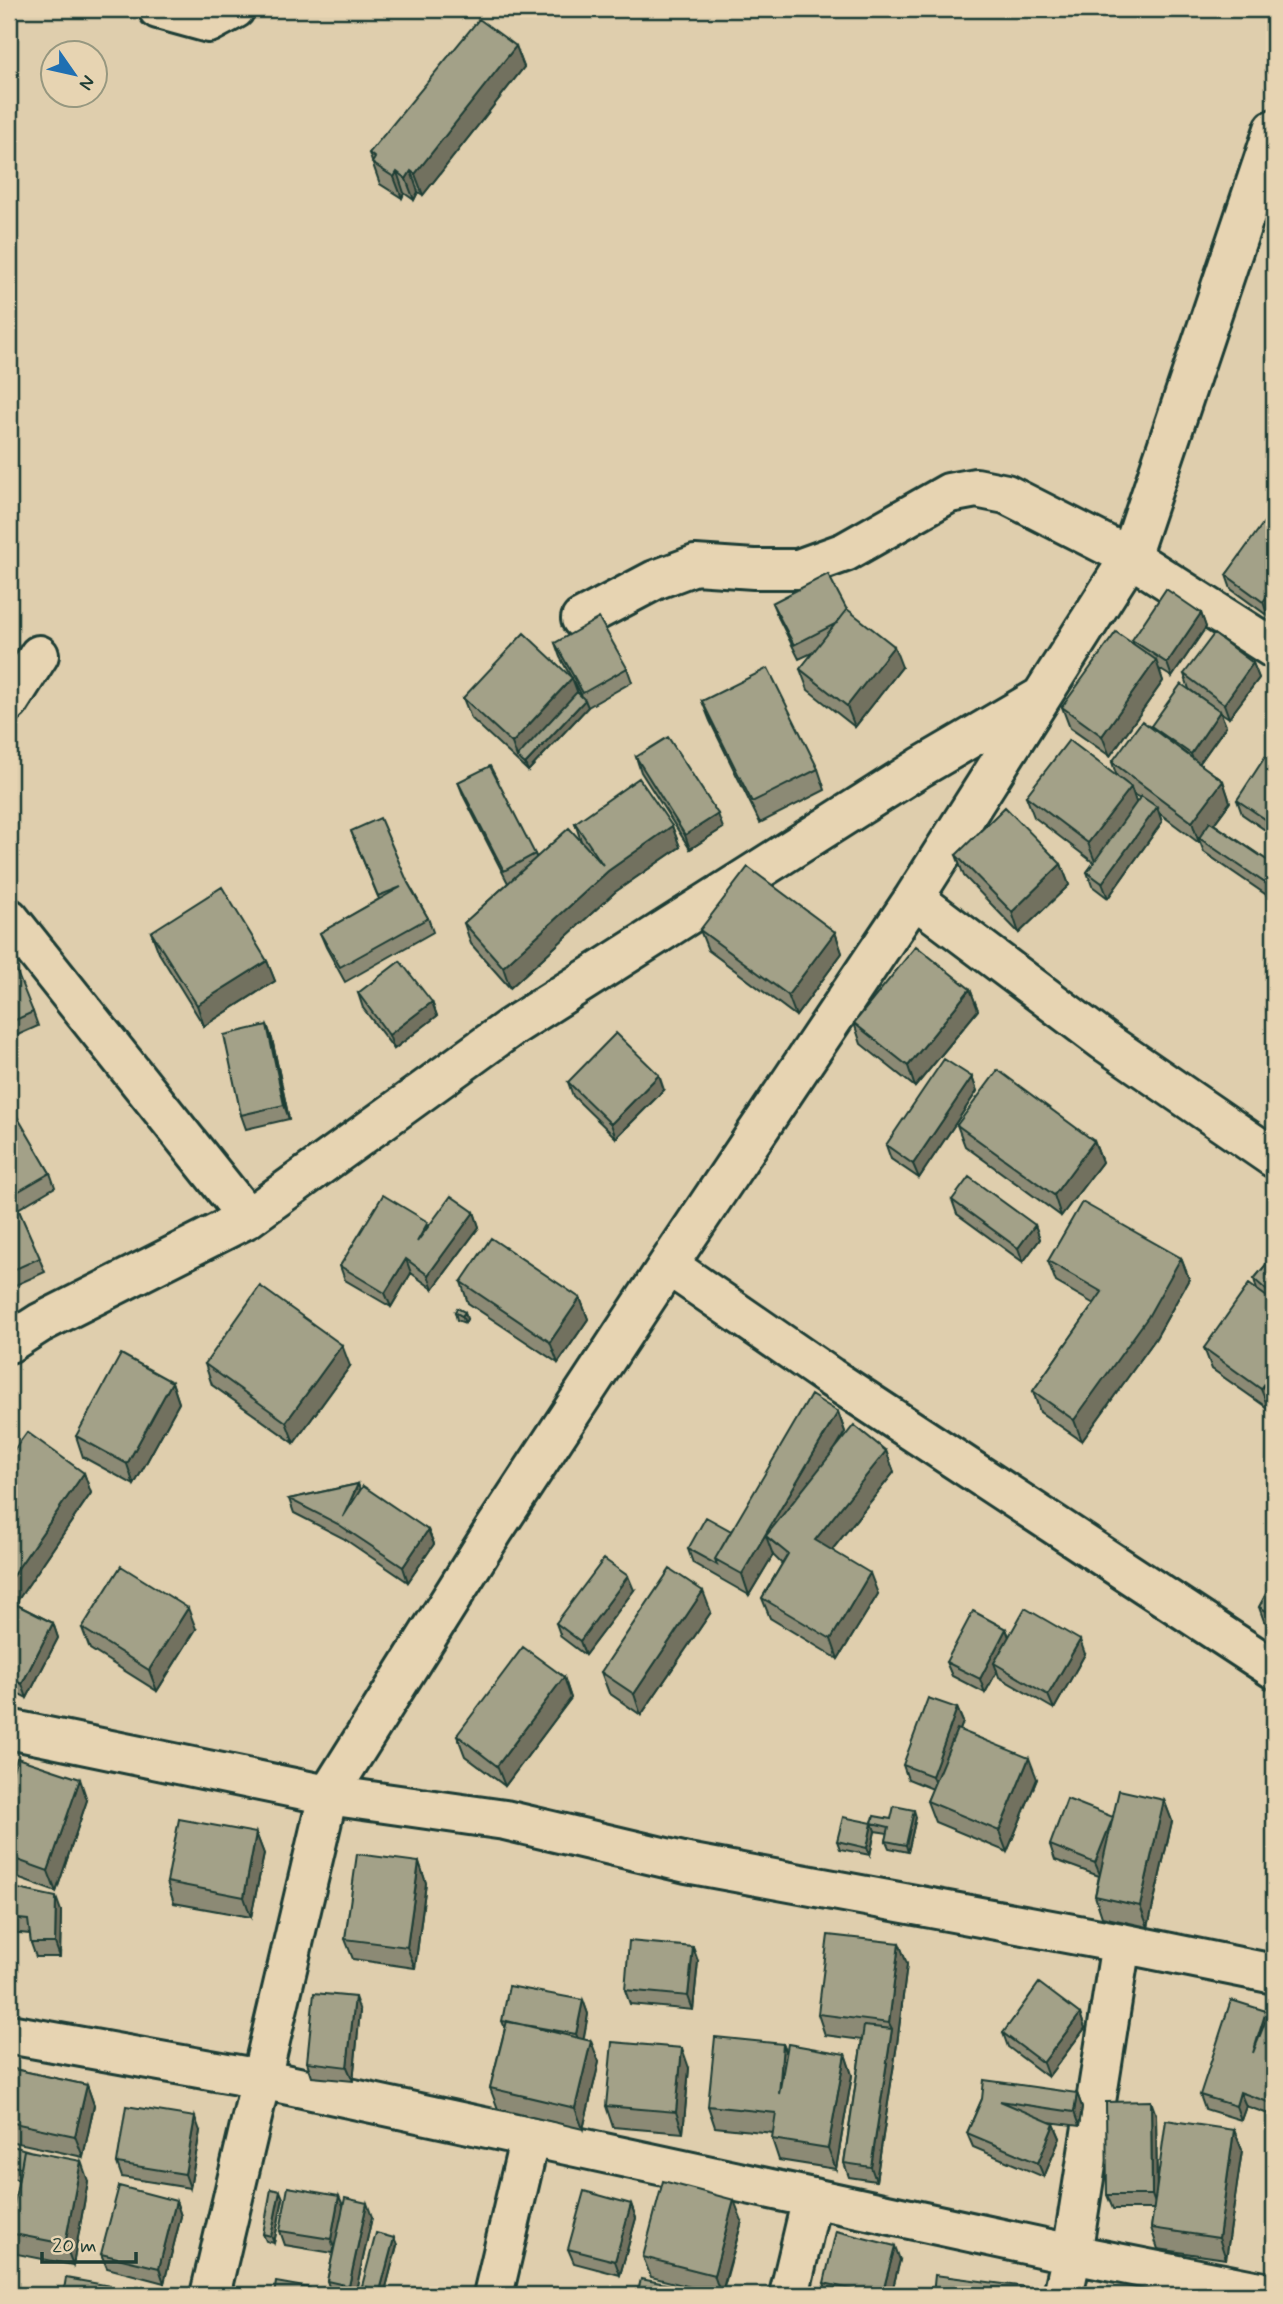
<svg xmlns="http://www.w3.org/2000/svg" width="1283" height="2304" font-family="Mynerve,sans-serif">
	<rect width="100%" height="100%" fill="#dfcead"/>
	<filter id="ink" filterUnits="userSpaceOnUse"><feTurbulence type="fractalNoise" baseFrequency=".0143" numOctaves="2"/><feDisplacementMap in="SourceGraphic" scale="14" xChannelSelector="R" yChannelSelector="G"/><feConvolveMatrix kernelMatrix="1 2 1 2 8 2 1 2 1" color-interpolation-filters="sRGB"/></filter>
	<g filter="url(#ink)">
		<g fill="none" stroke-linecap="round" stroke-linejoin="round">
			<!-- minor casing -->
			<g stroke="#1f3d34" stroke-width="44">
				<path id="minor" d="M158,9l51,14 26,-14
					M581,619l74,-39 40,-15 59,4h44l47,-17 104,-59 27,-5 30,6 124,63 144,92
					M9,702l30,-47
					M914,898l190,143 170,117
					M9,918l239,300
					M668,1265l162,112 444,292
					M9,1343l31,-20 208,-105 262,-190 411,-261 118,-69
					M9,1729l319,66 177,25 182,43 434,80 153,31
					M9,2034l252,45 811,175 202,40
					M210,2295l118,-500 166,-265 174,-265 246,-367 216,-341 144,-428
					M493,2295l37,-158
					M789,2295l23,-97
					M1063,2295l9,-41 49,-311"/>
			</g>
			<!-- minor -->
			<use href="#minor" stroke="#e7d4b2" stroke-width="38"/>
		</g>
		<!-- wall -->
		<path fill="#8c8a75" stroke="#1f3d34" stroke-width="2" fill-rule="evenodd" d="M516,46l8,21 -101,128 -5,-3 -4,8 -10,-7 -2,5 -22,-14 -11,-31z
			M1274,513v94l-6,9 -37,-27 -5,-14z
			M772,603l75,7 55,57 -47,60 -47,-37 -8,-21 14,-17 -15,7 -21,-42z
			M1201,613l5,14 -34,50 -13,-8 4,12 -53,75 -40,-28 -8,-21 72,-62 -2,-5z
			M555,643l72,25 5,14 -44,25 -60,64 -57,-53 -8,-20 108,-21 -11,-20zM574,681l8,15 -5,-4z
			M1253,663l6,15 -30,40 -9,-6 6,14 -27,38 24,17 7,21 -16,22 60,41v35l-70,-48 -4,-10 -1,1 -40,-30 3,9 -54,76 -16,-12 -5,-14 7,-9 -60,-46 -8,-21 91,-19 -5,-15 40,-33 -1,-3 68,-15 -30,-22 -5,-15zM1133,794l7,4 -4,5z
			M702,701l116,68 7,21 -65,33 -50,-102z
			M636,757l87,71 -33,21 -49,-77z
			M1274,764v72l-32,-22 -5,-14z
			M458,782l77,72 1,3 45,-16 -6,-18 97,3 8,21 -65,45 -105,96 -39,-44 -7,-21 44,-40 -44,-86z
			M351,831l57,52 20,35 5,14 -88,50 -19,-35 -6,-14 59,-34z
			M956,855l105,9 8,21 -50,48 -55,-57z
			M700,930l135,2 7,21 -46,63 -88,-66z
			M151,932l116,29 8,20 -71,45 -45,-73z
			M9,967l24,45 5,14 -29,13z
			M970,989l8,21 -63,77 -54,-43 -7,-21z
			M358,993l74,9 5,14 -43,33 -31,-41z
			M267,1025l5,14 17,80 -43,10 -5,-14z
			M972,1077l5,14 -58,87 -28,-19 -5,-14z
			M568,1082l96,8 -48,48 -43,-42z
			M9,1107l41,66 5,14 -37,22 27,63 -36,16z
			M957,1125l137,16 8,21 -41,54 -96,-70z
			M952,1200l83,25 5,14 -17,23 -66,-48z
			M474,1212l5,15 -46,62 -22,-16 -20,34 -46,-27 -5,-14 90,-41z
			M1274,1255v147l-5,7 -57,-40 -8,-21 53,-58 -3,-11z
			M1181,1258l8,21 -33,59 -74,103 -42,-29 -7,-21 61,-87 -38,-22 -8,-21z
			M461,1282l119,16 8,21 -30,44 -90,-60z
			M455,1312l12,7 -2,4 -8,-3z
			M205,1364l145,2 -56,77 -82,-58z
			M172,1382l7,21 -45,82 -51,-28 -7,-21z
			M838,1412l7,20 -7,13 48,6 8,21 -62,78 46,44 -40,65 -68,-41 -8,-20 20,-34 -9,-9 -24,40 -56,-32 -5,-14 43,-18z
			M9,1457l75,16 7,20 -76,111 38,19 5,15 -31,60 -18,-9z
			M358,1484l2,7 68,39 6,14 -26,38 -65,-44 -49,-25 -5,-14z
			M1274,1579v48l-10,-6 -5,-14z
			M634,1590l-49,65 -24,-18 -5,-14z
			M711,1612l-70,103 -32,-22 -8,-21z
			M82,1628l114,1 -39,62 -67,-42z
			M1006,1629l3,7 76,18 -31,55 -55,-32 -2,-6 -12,22 -33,-17 -6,-14z
			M564,1677l7,21 -66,88 -40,-30 -8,-21z
			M957,1708l6,14 -3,8 77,49 -30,73 -72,-30 -8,-21 6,-12 -25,-10 -5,-14z
			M9,1784l78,16 -31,92 -47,-17z
			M1164,1800l8,21 -24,106 -46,-10 -7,-21 4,-20 -44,-16 -5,-15 63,-28z
			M916,1817l-8,35 -19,-4 -3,-7 2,-8 -13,-2 -3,-8 19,-4z
			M872,1823l3,8 -5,24 -30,-6 -3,-8z
			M256,1833l8,21 -13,63 -77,-14 -7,-21z
			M419,1862l7,21 -11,85 -62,-9 -8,-20z
			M9,1887l52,24 -1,46h-24l-5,-14 -1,-9 -21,-2z
			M899,1943l8,21 -10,80 -21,137 -27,-4 -5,-14 18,-123 -37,-5 -7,-21z
			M698,1961l-5,49 -63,-6 -5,-14z
			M583,2000l5,14 -5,25 16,23 -16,67 -85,-20 -8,-21 15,-60 -3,-7z
			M360,2011l-7,70 -41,-4 -5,-15z
			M1080,2014l5,14 -37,49 -40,-30 -5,-14z
			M1270,2022l4,1v93l-28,-10 -5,14 -36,-11 -5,-14z
			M783,2044l4,9 58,1 7,21 -16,94 -57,-9 -7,-21 1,-6 -58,-6 -7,-21z
			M9,2068l78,17 7,20 -11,52 -74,-16z
			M689,2068l-6,65 -70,-6 -7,-21z
			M1077,2093l5,14 -3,19 -30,-4 5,2 6,14 -16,39 -71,-30 -6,-14 15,-34z
			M1156,2115l1,71 77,-56 8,20 -16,109 -68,-10 -7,-21 3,-19h-41l-6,-14z
			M200,2131l-10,57 -68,-11 -5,-14z
			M9,2145l79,36 -15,84 -56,-11 -3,-8v8h-5v-45l4,6 6,-35 -10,-3z
			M283,2198l-9,45 -8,-2 -3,-7z
			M176,2201l5,15 -17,67 -57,-15 -6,-14z
			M631,2204l5,14 -16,57 -46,-12 -6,-14z
			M343,2207l29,10 -17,78h-23l-5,-14 6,-28 -48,-8 -5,-14z
			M742,2221l-20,74 -71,-18 -8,-20z
			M394,2238l3,7 -13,50h-13l-7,-1 -2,-8z
			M900,2260l-9,35h-63l-4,-12z"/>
		<!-- shaded-wall -->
		<path fill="#72715f" stroke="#1f3d34" stroke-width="2" d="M516,46l8,21 -101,128 -8,-21z
			M411,171l7,21 -4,8 -8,-21z
			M397,172l7,21 -2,5 -8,-21z
			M1274,586v21l-6,9 -5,-14z
			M1201,613l5,14 -34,50 -5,-14z
			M894,646l8,21 -47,60 -8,-21z
			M1156,660l7,21 -53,75 -8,-20z
			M1253,663l6,15 -30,40 -5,-14z
			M572,678l8,21 -63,58 -5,-14z
			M585,700l3,7 -60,64 -3,-7z
			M1220,711l6,15 -30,42 -5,-14z
			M1223,781l7,21 -28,38 -3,-2v5l-7,-21z
			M1131,787l7,21 -42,56 -8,-21z
			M1157,807l5,15 -54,76 -6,-15z
			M718,814l5,14 -33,21 -5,-14z
			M672,826l8,21 -65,45 -105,96 -7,-21 105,-96z
			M1061,864l8,21 -50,48 -7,-21z
			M835,932l7,21 -46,63 -8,-21z
			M267,961l8,20 -71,45 -7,-21z
			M970,989l8,21 -63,77 -7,-21z
			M432,1002l5,14 -43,33 -5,-14z
			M267,1025l5,14 17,80 -5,-14z
			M659,1075l5,15 -48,48 -5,-14z
			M972,1077l5,14 -58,87 -6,-14z
			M1094,1141l8,21 -41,54 -7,-21z
			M474,1212l5,15 -46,62 -5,-14z
			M1035,1225l5,14 -17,23 -5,-14z
			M1181,1258l8,21 -33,59 -74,103 -8,-21z
			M406,1259l5,14 -20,34 -6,-14z
			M580,1298l8,21 -30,44 -8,-21z
			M465,1312l2,7 -2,4 -3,-7z
			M342,1345l8,21 -56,77 -8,-21z
			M1274,1370v32l-5,7 -8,-20z
			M172,1382l7,21 -45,82 -7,-21z
			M838,1412l7,20 -67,114 -12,-10 7,19 -24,40 -7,-21z
			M886,1451l8,21 -71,89 -8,-21z
			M84,1473l7,20 -82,120v-32z
			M358,1484l5,15 -15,32 -5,-14z
			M428,1530l6,14 -26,38 -5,-15z
			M870,1573l8,21 -40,65 -7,-20z
			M628,1576l6,14 -49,65 -5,-14z
			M703,1591l8,21 -70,103 -7,-21z
			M188,1608l8,21 -39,62 -8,-21z
			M53,1623l5,15 -31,60 -5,-14z
			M1006,1629l5,14 -17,20 3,8 -12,22 -5,-14z
			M1080,1640l5,14 -31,55 -6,-14z
			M564,1677l7,21 -66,88 -8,-20z
			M957,1708l6,14 -26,68 -5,-14z
			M1029,1758l8,21 -30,73 -8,-21z
			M80,1779l7,21 -31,92 -8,-21z
			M1164,1800l8,21 -24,106 -8,-21z
			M914,1810l2,7 -8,35 -2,-7z
			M1113,1817l-12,60 -6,-14z
			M872,1823l3,8 -5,24 -3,-7z
			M256,1833l8,21 -13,63 -7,-20z
			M419,1862l7,21 -11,85 -8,-21z
			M56,1897l5,14 -1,46 -5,-14z
			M899,1943l8,21 -10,80 -21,137 -5,-14 21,-138 -3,-6z
			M693,1947l5,14 -5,49 -5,-14z
			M355,1997l5,14 -7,70 -6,-14z
			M583,2000l5,14 -6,34 -6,-14z
			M1266,2011l6,14 -19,28z
			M1080,2014l5,14 -37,49 -5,-14z
			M591,2041l8,21 -16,67 -8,-21z
			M783,2044l8,21 -12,29z
			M682,2048l7,20 -6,65 -7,-21z
			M845,2054l7,21 -16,94 -8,-21z
			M87,2085l7,20 -11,52 -8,-21z
			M1240,2092l6,14 -5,14 -5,-14z
			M1077,2093l5,14 -3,19 -5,-14z
			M1151,2101l5,14 1,94 -5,-14z
			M195,2117l5,14 -10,57 -5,-14z
			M1054,2124l6,14 -16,39 -6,-14z
			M1234,2130l8,20 -16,109 -7,-21z
			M81,2161l7,20 -15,84 -8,-21z
			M280,2191l3,7 -9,45 -3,-7z
			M339,2196l6,14 -9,44 -5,-15z
			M734,2200l8,21 -21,74 -7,-20z
			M176,2201l5,15 -17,67 -5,-15z
			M367,2203l5,14 -17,78h-2l-4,-9z
			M631,2204l5,14 -16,57 -5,-14z
			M11,2209l5,14 -7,10 5,13v8l-5,-13z
			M394,2238l3,7 -13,50h-2l-2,-4z
			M895,2246l5,14 -9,35h-9z"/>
		<!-- building -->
		<path fill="#a3a188" stroke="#1f3d34" stroke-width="2" d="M479,19l37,27 -101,128 -4,-3 -5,8 -9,-7 -3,5 -22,-14 3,-5 -6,-5z
			M1272,511l2,2v73l-11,16 -37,-27z
			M828,574l19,36 -10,13 -43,22 -22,-42z
			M1166,589l35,24 -34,50 -35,-23z
			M847,609l47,37 -47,60 -47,-37z
			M599,618l28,50 -44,25 -28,-50z
			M1116,632l40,28 -54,76 -40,-29z
			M524,633l48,45 -60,65 -49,-45z
			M1214,634l39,29 -29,41 -40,-30z
			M768,668l50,101 -66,33 -50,-101z
			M1181,684l39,27 -29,43 -40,-28z
			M577,692l8,8 -60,64 -8,-7z
			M1142,721l81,60 -31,41 -80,-60z
			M668,737l50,77 -33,21 -49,-78z
			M1069,740l62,47 -43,56 -62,-47z
			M1265,757l9,7v25l-3,4 3,2v30l-37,-25z
			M490,766l45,88 -31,17 -46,-89z
			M639,778l33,48 -64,45 -105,96 -39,-44 105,-95 34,37 -28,-42z
			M1141,796l16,11 -55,76 -15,-11z
			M1005,807l56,57 -49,48 -56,-57z
			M380,818l28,65 20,35 -88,49 -20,-34 81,-46 -23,9 -27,-65z
			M1210,822l64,43v24l-75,-51z
			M748,867l87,65 -47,63 -88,-65z
			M222,887l45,74 -70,44 -46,-73z
			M916,946l54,43 -62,77 -54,-43z
			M400,961l32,41 -43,33 -31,-42z
			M14,965l19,47 -24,11v-56z
			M267,1025l17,80 -43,10 -17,-80z
			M616,1033l43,42 -48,49 -43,-42z
			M944,1059l28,18 -59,87 -27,-19z
			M998,1070l96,71 -40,54 -97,-70z
			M11,1106l39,67 -38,22 -3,-5v-83z
			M969,1177l66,48 -17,23 -66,-48z
			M12,1195l28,63 -31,14v-75z
			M383,1195l45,27 -11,20 34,-46 23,16 -46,63 -22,-16 -21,34 -45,-27z
			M1082,1202l99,56 -33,59 -74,103 -41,-29 69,-99 -54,-31z
			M491,1238l89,60 -30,44 -89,-60z
			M1274,1255v42l-20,-18z
			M1249,1284l25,18v68l-13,19 -57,-41z
			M260,1286l82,59 -56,77 -81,-58z
			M457,1308l8,4 -3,4 -7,-4z
			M121,1354l51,28 -45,82 -51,-28z
			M811,1395l27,17 -96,162 -27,-15z
			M854,1425l32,26 -71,89 55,33 -39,66 -69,-41 26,-44 -22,-18z
			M27,1432l57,41 -75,108v-124z
			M358,1484l-15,33 20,-31 65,44 -25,37 -65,-43 -49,-25z
			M706,1517l25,14 -16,28 2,6 -29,-16z
			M604,1559l24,17 -48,65 -24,-18z
			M121,1566l67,42 -39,62 -67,-42z
			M670,1569l33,22 -69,103 -33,-22z
			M1274,1579v36l-15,-8z
			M9,1601l44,22 -31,61 -13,-6z
			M1025,1608l55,32 -32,55 -54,-32z
			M973,1611l33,18 -26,50 -34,-17z
			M523,1647l41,30 -67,89 -40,-31z
			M928,1698l29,10 -25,68 -29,-11z
			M957,1729l72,29 -30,73 -72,-30z
			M17,1758l63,21 -32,92 -39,-14v-73z
			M1119,1790l45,10 -24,106 -45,-10z
			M1067,1799l46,18 -18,46 -45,-18z
			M894,1806l20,4 -8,35 -20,-4 3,-14 -17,-4 2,-7 17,3z
			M843,1817l29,6 -5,25 -30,-7z
			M179,1819l77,14 -12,64 -77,-15z
			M357,1854l62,8 -12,85 -62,-8z
			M9,1887l47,10 -1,46h-24l-3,-23 -19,-2z
			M828,1935l71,8 -10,80 -71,-9z
			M629,1941l64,6 -5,49 -63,-6z
			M1039,1983l41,31 -37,49 -40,-30z
			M509,1986l74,14 -7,34 -74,-13z
			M314,1993l41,4 -8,70 -40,-5z
			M1231,2000l35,11 -13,42 13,-33 8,3v81l-34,-12 -4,14 -36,-11z
			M507,2021l84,20 -16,67 -85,-20z
			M864,2026l28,3 -21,138 -27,-4z
			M715,2037l68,7 -4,50 9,-50 57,10 -17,94 -56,-9 4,-26 -68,-7z
			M612,2042l70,6 -6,64 -70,-6z
			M9,2068l78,17 -12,51 -66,-14z
			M984,2080l93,13 -3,19 -74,-11 54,23 -16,39 -71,-30 15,-34z
			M1151,2101l1,94h-45l-1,-93z
			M126,2106l69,11 -10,57 -68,-11z
			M1166,2120l68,10 -15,108 -68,-10z
			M9,2145l24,7 -9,-2 -3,18 -12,-3z
			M24,2150l57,11 -16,83 -56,-11z
			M663,2181l71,19 -20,75 -71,-18z
			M119,2186l57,15 -17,67 -58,-14z
			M288,2187l51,9 -8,43 -51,-8z
			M271,2189l9,2 -9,45 -8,-2z
			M584,2191l47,13 -16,57 -47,-12z
			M345,2198l22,5 -18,83 -22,-5z
			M9,2209h2l-2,26z
			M836,2231l59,15 -13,49h-6l-52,-12z
			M376,2233l18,5 -14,53 -18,-5z
			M935,2275l91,12 -2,8h-91z
			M66,2278l61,11 -1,6h-63z
			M641,2279l79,16h-83z
			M276,2282l34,6 -1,7h-35z"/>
	</g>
	<!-- margin -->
	<rect width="1283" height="2304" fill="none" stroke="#e7d4b2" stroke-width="35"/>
	<rect x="18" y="18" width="1248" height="2269" fill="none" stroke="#1f3d34" stroke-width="2.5" filter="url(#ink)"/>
	<!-- north arrow -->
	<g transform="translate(74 74) rotate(124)"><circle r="33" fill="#e7d4b2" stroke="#979880" stroke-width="2"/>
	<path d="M0-5L12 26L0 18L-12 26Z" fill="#1f6fb2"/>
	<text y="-10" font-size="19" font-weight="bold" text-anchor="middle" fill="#1f3d34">N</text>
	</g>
	<!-- scale -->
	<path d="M42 2252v10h94v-10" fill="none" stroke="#1f3d34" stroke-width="3.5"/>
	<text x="52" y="2252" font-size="21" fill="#1f3d34" stroke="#e7d4b2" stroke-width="5" paint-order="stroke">20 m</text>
</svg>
